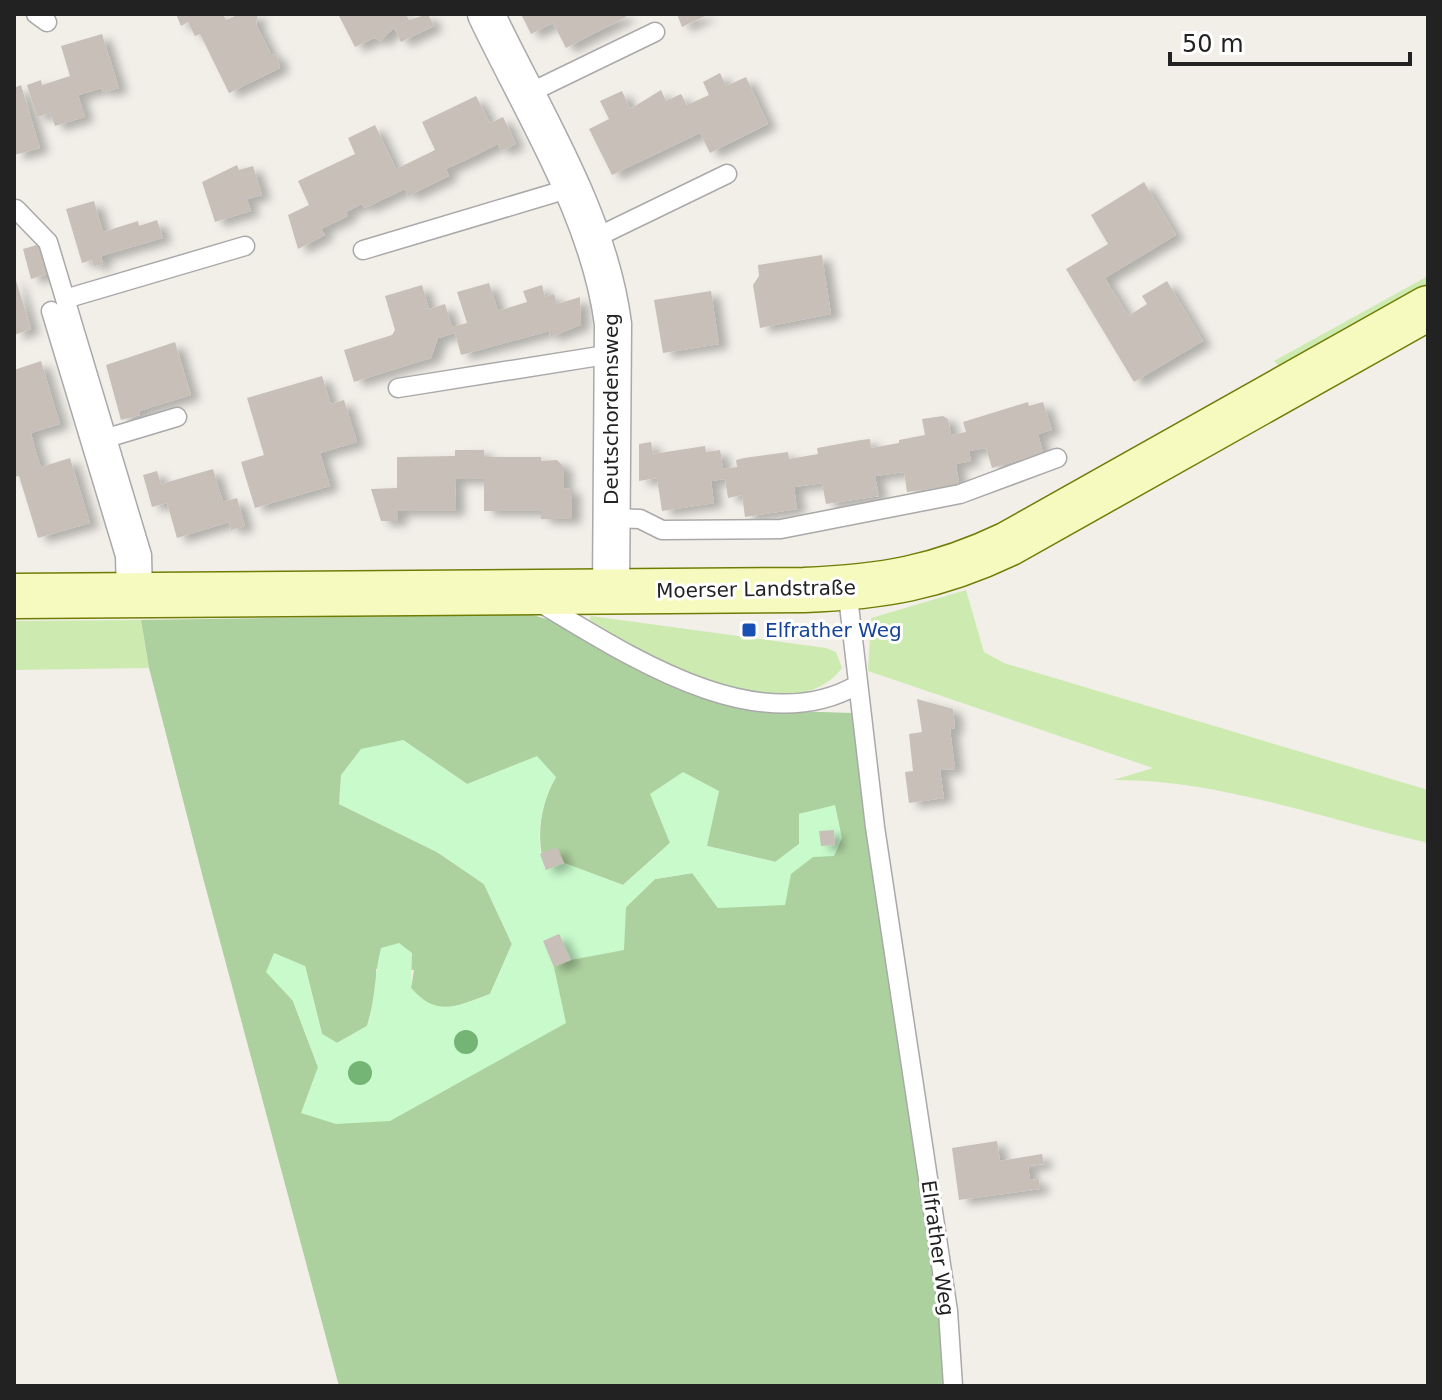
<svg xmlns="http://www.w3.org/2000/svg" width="1442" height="1400" font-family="'DejaVu Sans',sans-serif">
	<defs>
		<filter id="shadow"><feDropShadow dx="9" dy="5" stdDeviation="4" flood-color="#0004"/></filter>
	</defs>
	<rect width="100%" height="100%" fill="#f2efe9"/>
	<!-- grass -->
	<path fill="#cdebb0" d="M1428,276v15l-143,81 -11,-11z
		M966,590l18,62 20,11 424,127v53c-103,-23 -209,-64 -315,-63l40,-12 -285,-97 3,-53z
		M591,616l235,32 10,4 6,16c-52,69 -198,-12 -254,-46z
		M141,620l8,48 -135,2v-49z"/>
	<!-- forest -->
	<path fill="#add19e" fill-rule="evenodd" d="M529,614l28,8 32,20 202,69 61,2 89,600 5,73h-607l-137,-512 -53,-206 -8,-48zM403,740l64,44 89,-7c-16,26 -21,64 -10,93l18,-7 59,22 47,-42 37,3 69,16 23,-18v-30l36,-8 -23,51 -22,17 -72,34 -25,-35 -38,6 -29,28 -83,34 -153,180 -72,-54 -25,-66 12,-35 17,68 15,9 30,-17 10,-35 -1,-22 38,1 -3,18c26,31 46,18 79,6l22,-50 -28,-60 -47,-32 -98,-48z"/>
	<!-- park -->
	<path fill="#c8facc" d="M403,740l64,44 70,-28 19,21c-15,25 -23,66 -10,93l18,-7 59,22 47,-42 -20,-49 33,-22 36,19 -12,55 68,16 24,-18v-30l36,-9 7,33 -8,18 -21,1 -22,17 -6,31 -67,3 -26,-35 -37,6 -29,28 -2,43 -53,10 -12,-26 -15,7 10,26 12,56 -176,98 -54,3 -35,-11 17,-46 -25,-66 -27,-29 8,-19 31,13 17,68 15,9 30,-17c9,-29 7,-50 14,-78l18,-5 13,10 -1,35c26,30 46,18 79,6l22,-50 -28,-60 -47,-32 -98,-48 2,-29 20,-26z"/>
	<!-- building -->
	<path fill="#c7bfb8" filter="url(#shadow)" d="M176,14h47l3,6 13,-6h19l-2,10 15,30 6,1 3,13 -51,25 -29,-59 -5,2 -7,-14 -7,4z
		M338,14h68l3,6 19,-6 6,12 -33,16 -7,-14 -13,13 -7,-3 -19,9z
		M521,14h104l1,3 -60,31 -13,-25 -22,11z
		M677,14h32l-27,13z
		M102,34l17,54 -16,4 -1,-4 -24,7 7,22 -30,9 -5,-13 -13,4 -10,-32 14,-5 1,5 28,-9 -9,-30z
		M720,73l6,13 20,-9 22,47 -58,29 -10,-20 -88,42 -23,-46 20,-10 -9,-18 22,-10 8,18 31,-19 5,11 15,-7 6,11 22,-10 -6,-13z
		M21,85l19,63 -26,7v-67z
		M476,96l14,27 13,-6 13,27 -15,7 -3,-7 -26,13 -26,12 3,7 -41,20 -3,-7 -40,19 -3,-4 -16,8 2,4 -27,13 4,6 -27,14 -10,-34 21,-10 -11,-24 57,-27 -7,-16 27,-13 21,44 39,-19 -13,-28z
		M237,165l2,5 14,-4 9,29 -15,4 4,12 -36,11 -13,-40z
		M1144,182l32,53 -71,43 23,38 19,-12 -5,-8 25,-15 36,60 -69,41 -68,-113 42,-25 -17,-29z
		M94,201l9,31 35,-11 1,5 18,-6 6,18 -62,18 2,8 -9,2 -2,-6 -10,3 -16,-54z
		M40,244l8,30 -17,5 -8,-30z
		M822,255l9,59 -71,14 -7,-43 6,-9 -1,-11z
		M14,274l17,55 -17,6z
		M489,283l9,28 29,-9 -4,-11 19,-6 3,12 9,-3 3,10 23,-7 1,28 -31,12 -1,-6 -88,24 -6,-22 -17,5 -7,20 -77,24 -10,-32 48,-15 3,-5 -10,-34 37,-11 7,24 16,-5 7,23 15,-4 -10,-31z
		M711,291l8,53 -56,9 -9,-53z
		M175,342l16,53 -52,16 1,4 -19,5 -15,-55z
		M41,361l19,63 -29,9 5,19 5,15 29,-9 20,65 -52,15 -19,-62 -5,1v-107z
		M322,376l9,28 13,-4 13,42 -37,11 10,33 -75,22 -14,-46 23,-7 -17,-57z
		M1028,402l1,4 14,-4 9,28 -14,4 5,19 -51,15 -6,-20 -17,3 2,10 -15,3 3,20 -8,2 -44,6 -3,-20 -29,4 4,20 -53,8 -4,-21 -13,2 -15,2 3,22 -52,8 -3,-22 -14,3 -3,-19 -14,2 3,22 -52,8 -5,-33 -18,3v-37l12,-2 2,12 52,-8 1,6 14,-2 3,19 14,-2 -1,-7 8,-2 44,-6 1,7 29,-5 -1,-6 44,-8 9,-1 1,9 28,-5v-3l26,-5 -3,-16 21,-3 5,3 3,16 15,-3 -3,-10z
		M455,450h29v7h57v4l16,-1 7,7v22l8,-1v31h-31v-8h-57v-32h-29l1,32h-58v10h-17l-10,-32 26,-1v-31l58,-1z
		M213,469l10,33 14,-4 8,28 -14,4 -2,-8 -52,16 -10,-35 -15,4 -9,-32 14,-4 4,13z
		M917,699l36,10 2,19 -5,1 5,40 -15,1 4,28 -35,5 -4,-31 8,-1 -4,-37 13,-2z
		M834,830l1,15 -14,1 -2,-15z
		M557,847l7,16 -18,7 -6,-16z
		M559,934l12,26 -17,7 -11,-26z
		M997,1141l3,20 42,-7 2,10 -16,2 2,14 9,-1 1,10 -81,11 -7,-52z"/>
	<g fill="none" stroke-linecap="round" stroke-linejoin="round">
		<!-- service casing -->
		<g stroke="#a9a9a9" stroke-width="21">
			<path id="service" d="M36,14l11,8
				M525,95l130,-63
				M16,209l32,33 94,313 1,40
				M595,238l132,-64
				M363,250l208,-62
				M65,299l180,-53
				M51,311l74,245 1,39
				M398,388l214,-34
				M107,438l70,-21
				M611,518l29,1 22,11 119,-1 179,-35 97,-36
				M847,588l28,239 73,484 5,75
				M537,601c86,51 219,142 320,84"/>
		</g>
		<!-- minor casing -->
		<g stroke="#a9a9a9" stroke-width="39">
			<path id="minor" d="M486,14c47,99 113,201 127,310l-2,267"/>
		</g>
		<!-- secondary casing -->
		<g stroke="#707d05" stroke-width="47">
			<path id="secondary" d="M14,596l790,-6c77,-3 133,-12 204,-46l420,-236"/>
		</g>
		<!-- service -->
		<use href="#service" stroke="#fff" stroke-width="18"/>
		<!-- minor -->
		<use href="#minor" stroke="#fff" stroke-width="36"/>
		<!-- secondary -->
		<use href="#secondary" stroke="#f7fabf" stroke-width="44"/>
	</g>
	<!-- trees -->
	<g fill="#74b475">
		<circle cx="466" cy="1042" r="12"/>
		<circle cx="360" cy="1073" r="12"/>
	</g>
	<!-- markers -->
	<rect fill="#1a4fb4" stroke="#fff" stroke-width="3" x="741" y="622" width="16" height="16" rx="4"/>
	<g text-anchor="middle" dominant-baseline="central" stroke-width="6" stroke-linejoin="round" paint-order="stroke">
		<!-- street labels -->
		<g font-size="20" fill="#222" stroke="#fff">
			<text transform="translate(611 409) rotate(-90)">Deutschordensweg</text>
			<text transform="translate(756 589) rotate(-1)">Moerser Landstraße</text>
			<text transform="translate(938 1248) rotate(82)">Elfrather Weg</text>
		</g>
		<!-- transit labels -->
		<g font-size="20" fill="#164399" stroke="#fff" text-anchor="start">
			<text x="765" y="630">Elfrather Weg</text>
		</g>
	</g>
	<!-- border -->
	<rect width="1442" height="1400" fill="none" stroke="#222222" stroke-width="32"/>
	<!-- scale -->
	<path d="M1170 52v12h240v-12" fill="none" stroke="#222222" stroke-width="4"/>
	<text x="1182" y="52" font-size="24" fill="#222222" stroke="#ffffff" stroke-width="6" paint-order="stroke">50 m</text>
</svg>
